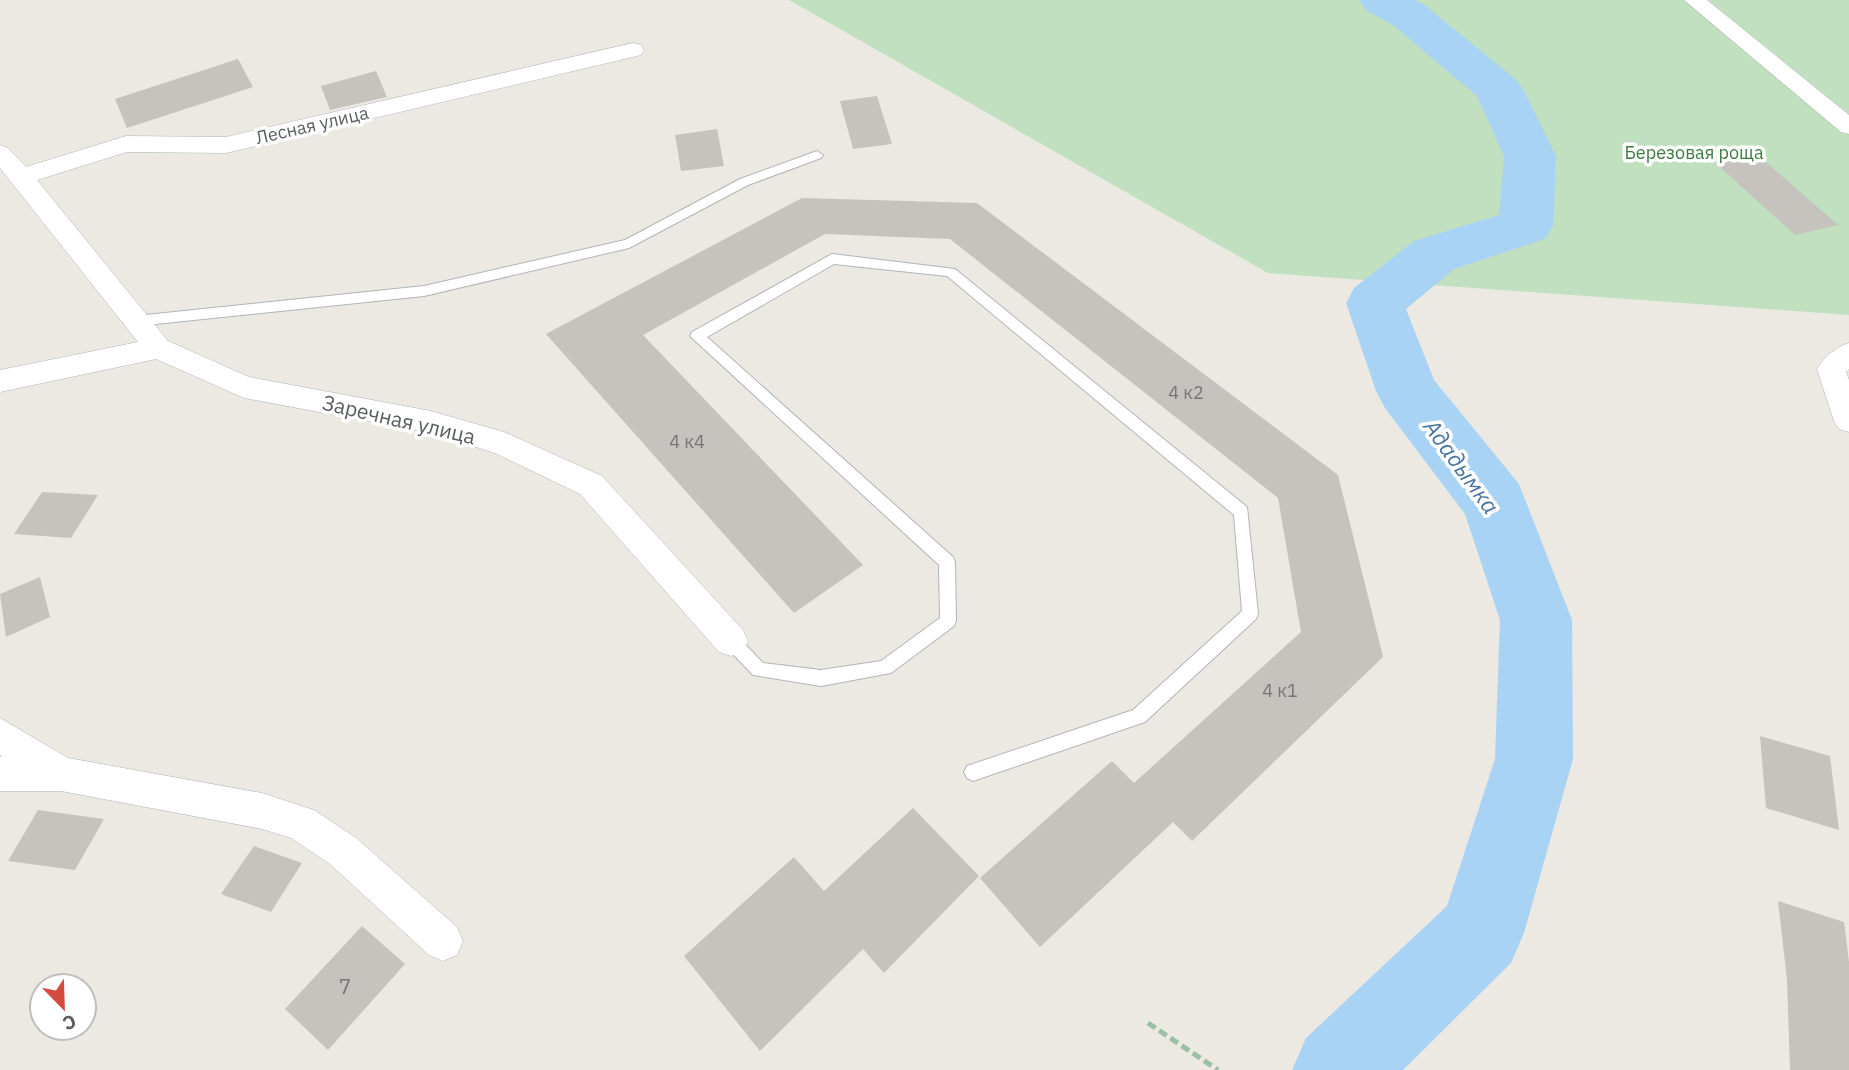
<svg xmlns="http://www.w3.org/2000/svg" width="1849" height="1070" font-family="'IBM Plex Sans',sans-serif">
	<rect width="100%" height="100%" fill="#ebe9e1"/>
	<!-- green -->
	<path fill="#c0e0c0" d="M789,0h1060v315l-581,-42z"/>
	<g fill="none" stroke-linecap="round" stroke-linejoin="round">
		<!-- river -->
		<path fill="#a8d3f4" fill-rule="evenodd" d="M1359,0h56l11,6 89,73 8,10 33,67 -3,70 -8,13 -91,30 -48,40 28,71 85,104 53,136 1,139 -49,174 -13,30 -108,107h-111l14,-32 141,-132 48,-147 5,-139 -35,-106 -80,-106 -9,-17 -30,-88 8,-15 60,-47 85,-26 5,-59 -27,-60 -83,-70 -28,-16z"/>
	</g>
	<!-- building -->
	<path fill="#c6c3be" d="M238,59l15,28 -126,41 -12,-29z
		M376,71l11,26 -57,13 -9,-24z
		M877,96l15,48 -39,5 -13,-48z
		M717,129l7,37 -43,5 -6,-36z
		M1751,149l87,76 -43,10 -85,-77z
		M802,198l175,5 361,272 45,182 -191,184 -19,-19 -133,125 -60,-69 132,-117 22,22 167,-151 -23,-134 -328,-259 -125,-5 -182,101 220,230 -69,48 -248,-279z
		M42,492l56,3 -27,43 -57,-4z
		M40,577l10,40 -44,20 -6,-43z
		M1760,736l70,20 9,74 -73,-22z
		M913,808l66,68 -95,97 -21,-24 -103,102 -76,-95 110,-99 30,34z
		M38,810l66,9 -29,51 -67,-9z
		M254,846l48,17 -31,49 -50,-18z
		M1778,901l66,21 5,40v108h-59l-3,-90z
		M362,926l43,38 -77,86 -43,-41z"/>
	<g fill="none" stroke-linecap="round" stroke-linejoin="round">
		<!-- lane casing -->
		<g stroke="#b2b4b7" stroke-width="2">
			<path id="lane" d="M817,151l6,4 -2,3 -73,27 -119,63 -205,48 -288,30 -7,-5 7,-5 288,-30 201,-46 115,-61z
				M832,254l123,15 292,238 11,107 -2,5 -111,103 -172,59 -6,-3 -3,-6 3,-6 166,-56 109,-99 -8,-96 -287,-239 -113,-12 -127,73 246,220 2,5 1,59 -2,5 -63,47 -70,13 -68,-11 -28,-29 -2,-5 2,-5 6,-3 6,3 26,27 58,7 60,-9 59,-43 -1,-53 -249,-229 2,-4z"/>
		</g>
		<!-- street casing -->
		<g stroke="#b2b4b7" stroke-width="1">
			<path id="street" d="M1684,0h23l142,115v19l-8,-2z
				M633,43l8,2 3,5 -3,5 -415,98 -99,-1 -90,28 131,161 81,36 182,34 73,21 98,44 141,154 5,11 -5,11 -12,4 -12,-4 -139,-158 -85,-41 -64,-20 -187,-35 -88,-39 -156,33v-22l138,-28 -138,-174v-23l8,3 18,19 100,-31 100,1z
				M1849,343v26l-3,3 3,8v52l-10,-3 -5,-8 -17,-52c7,-12 19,-22 32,-26z
				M0,718l68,40 194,35 52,17 42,28 101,89 6,14 -6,14 -14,6 -14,-6 -99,-91 -39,-26 -29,-9 -201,-38h-61v-34h2l-2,-2z"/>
		</g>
		<!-- path -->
		<path stroke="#9ac0a5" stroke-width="5" stroke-dasharray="9 4.5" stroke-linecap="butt" d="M1148,1023l70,47"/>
		<!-- lane -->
		<use href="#lane" fill="#fff" fill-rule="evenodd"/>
		<!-- street -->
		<use href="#street" fill="#fff" fill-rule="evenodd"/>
	</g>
	<g text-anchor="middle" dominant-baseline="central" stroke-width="7" stroke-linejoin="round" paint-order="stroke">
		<!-- far-street labels -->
		<g font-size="18" fill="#5a5d60" stroke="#fff">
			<text transform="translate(312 125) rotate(-13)">Лесная улица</text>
		</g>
		<!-- far-park labels -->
		<g font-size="18" fill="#3d7c41" stroke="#fff">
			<text x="1694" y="152">Березовая роща</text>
		</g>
		<!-- number labels -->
		<g font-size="18" fill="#757678">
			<text x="1186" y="392">4 к2</text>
			<text x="687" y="441">4 к4</text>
			<text x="1280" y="690">4 к1</text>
		</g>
		<!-- street labels -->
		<g font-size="21" fill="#5a5d60" stroke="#fff">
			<text transform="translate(399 419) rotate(13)">Заречная улица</text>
		</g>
		<!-- near-number labels -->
		<g font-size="21" fill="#757678">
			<text x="345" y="986">7</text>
		</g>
		<!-- water labels -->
		<g font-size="23" font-style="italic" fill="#4975a3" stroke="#fff">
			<text transform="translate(1462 466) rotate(54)">Ададымка</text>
		</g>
	</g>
	<!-- north arrow -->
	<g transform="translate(63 1007) rotate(157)"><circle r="33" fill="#ffffff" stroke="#bdbebf" stroke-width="2"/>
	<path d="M0-5L12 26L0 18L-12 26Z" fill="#d34b3f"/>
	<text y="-10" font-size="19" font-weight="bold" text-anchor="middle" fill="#5a5d60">С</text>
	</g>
</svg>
